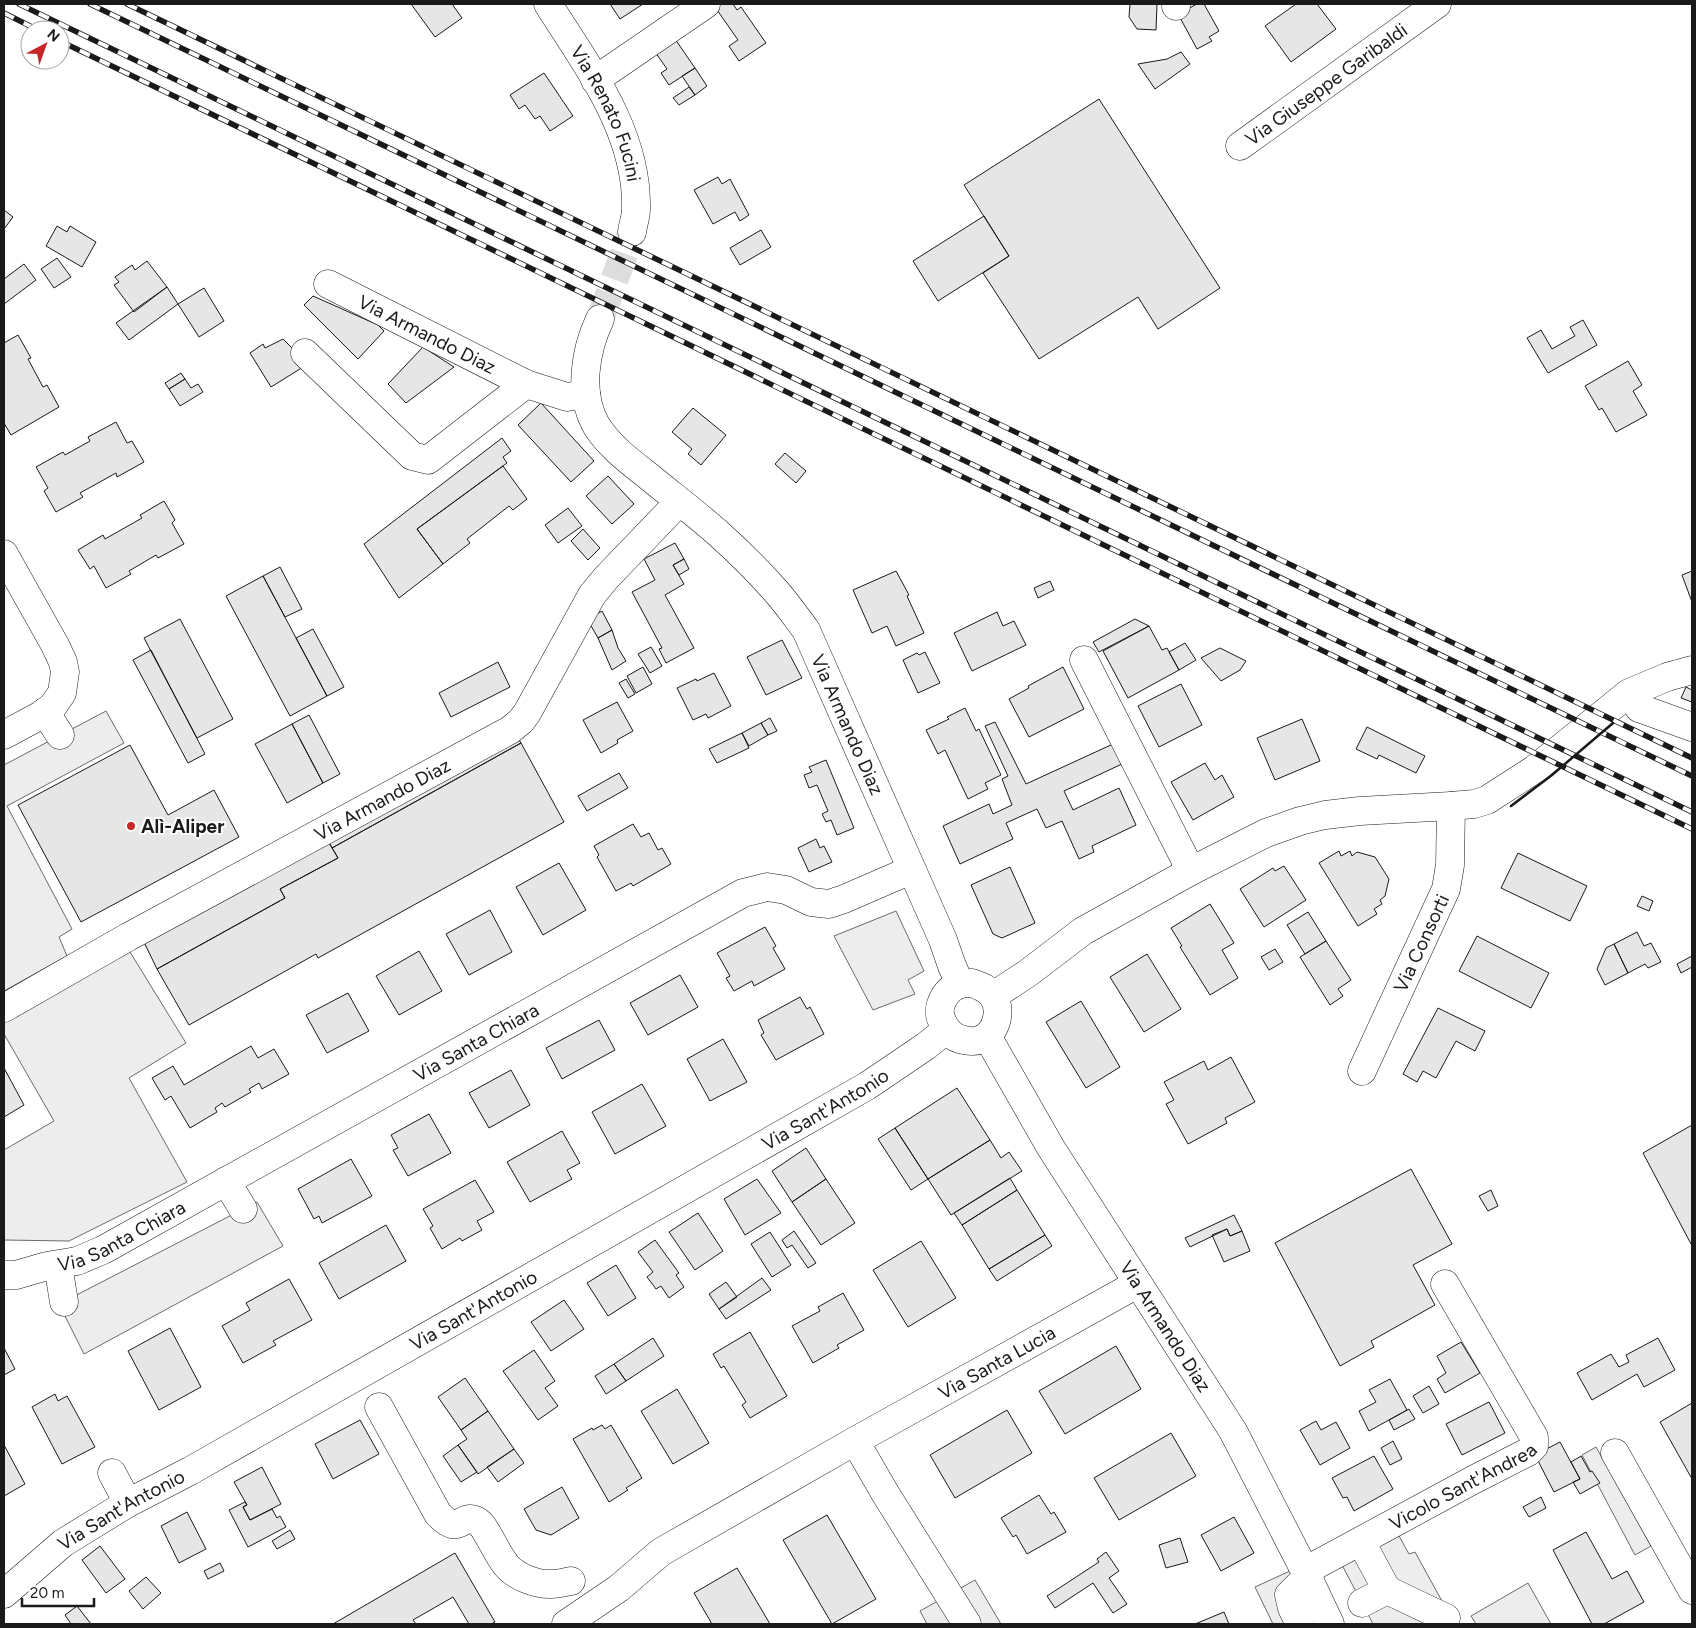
<svg xmlns="http://www.w3.org/2000/svg" width="1696" height="1628" font-family="Figtree,sans-serif">
	<rect width="100%" height="100%" fill="#fff"/>
	<!-- built -->
	<path fill="#ededed" stroke="#6a6a6a" d="M106,711l18,32 -117,63 65,123 -13,8 8,19 -63,35v-226z
		M896,911l28,60 -16,9 7,14 -42,16 -39,-74z
		M130,952l56,91 -57,35 58,104 -118,59 -65,-1v-90l50,-29 -50,-87v-12z
		M257,1202l26,44 -199,108 -25,-50z
		M1596,1447l55,99 -16,9 -53,-100z
		M1399,1536l10,18 6,-2 33,60 -7,12h-68l-31,-59z
		M1290,1571l26,53h-43l-18,-37z
		M975,1580l26,44h-74l-7,-13z
		M1528,1583l23,41h-75l-5,-8z"/>
	<!-- building -->
	<path fill="#e6e6e6" stroke="#1a1a1a" d="M411,4h41l10,14 -27,19z
		M610,4h33l-23,15z
		M720,4h13l4,6 4,-3 25,36 -27,18 -10,-15 9,-6 -23,-33z
		M1130,4h27l-1,26 -19,-1 -8,-12z
		M1197,4h7l15,27 -10,6 3,4 -15,8 -19,-35z
		M1296,4h21l19,25 -45,33 -26,-36z
		M673,36l22,32 -26,17 -8,-12 6,-4 -14,-20z
		M1181,52l9,12 -35,25 -17,-25 29,-5z
		M695,68l12,18 -12,9 -13,-19z
		M544,73l29,43 -23,15 -10,-15 -5,3 -10,-14 -6,4 -9,-14z
		M689,87l6,8 -16,10 -6,-7z
		M1099,99l121,189 -62,41 -20,-32 -99,62 -56,-86 26,-17 -45,-71z
		M718,177l4,7 8,-5 19,36 -9,6 -5,-9 -22,12 -19,-34z
		M4,210l9,7 -9,12z
		M984,216l25,40 -71,45 -25,-40z
		M57,226l10,6 3,-6 26,16 -14,25 -36,-21z
		M761,230l10,17 -31,18 -10,-17z
		M57,258l14,19 -17,11 -13,-19z
		M147,261l20,26 -33,25 -20,-27 5,-3 -4,-5 17,-12 3,5z
		M24,264l12,16 -32,24v-25z
		M167,287l11,17 -49,36 -13,-17z
		M204,288l20,33 -25,16 -21,-33z
		M313,296l65,29 6,6 -26,28 -54,-54z
		M1583,320l14,25 -49,28 -21,-35 14,-8 11,19 23,-13 -5,-9z
		M18,335l13,23 -3,1 15,28 4,-2 12,22 -48,28 -7,-12v-80z
		M283,339l25,25 -37,23 -21,-34 13,-9 2,4z
		M423,347l31,20 -48,36 -18,-19z
		M1628,361l14,24 -9,6 14,24 -31,17 -14,-24 -3,2 -14,-24z
		M181,373l4,6 -16,10 -4,-6z
		M185,379l6,9 7,-4 5,8 -23,14 -11,-17z
		M541,403l53,58 -23,21 -53,-57z
		M693,408l33,27 -25,30 -13,-11 4,-5 -20,-17z
		M116,422l11,21 5,-2 12,21 -27,15 -1,-4 -36,20 3,4 -27,15 -12,-21 4,-3 -12,-21 27,-15 2,3 25,-14 -2,-4z
		M502,438l9,13 -8,6 4,6 -90,66 26,35 -44,34 -35,-54z
		M785,453l21,18 -10,12 -21,-19z
		M503,466l24,33 -14,11 -4,-4 -42,33 3,4 -27,21 -26,-35z
		M608,476l26,28 -22,20 -26,-28z
		M164,501l11,19 -3,3 12,21 -26,14 -2,-3 -27,16 2,3 -25,14 -12,-22 -4,3 -12,-19 25,-15 2,4 37,-21 -2,-3z
		M568,508l14,18 -24,17 -13,-18z
		M583,529l17,19 -12,12 -17,-19z
		M675,543l9,16 -11,6 11,19 -19,11 29,53 -28,15 -7,-14 3,-1 -30,-56 23,-12 -11,-21z
		M684,559l5,10 -10,6 -6,-10z
		M280,567l22,42 -17,8 -22,-41z
		M896,571l13,24 -2,1 17,37 -28,13 -9,-20 -15,7 -19,-43z
		M1692,571v31l-10,-27z
		M263,576l64,120 -37,20 -64,-120z
		M1050,581l4,9 -16,8 -4,-10z
		M602,611l10,19 -14,8 -11,-19z
		M997,612l6,14 11,-5 12,24 -54,26 -18,-38z
		M180,619l53,100 -36,19 -53,-100z
		M1135,619l14,7 -50,26 -6,-10z
		M1149,626l13,24 5,-2 12,22 -51,28 -25,-47z
		M313,629l31,58 -17,9 -31,-58z
		M612,630l6,18 8,13 -14,9 -14,-32z
		M782,640l20,38 -36,17 -19,-38z
		M1185,643l11,17 -17,10 -10,-18z
		M651,647l11,19 -12,7 -12,-19z
		M1220,648l26,13 -6,9 -19,11 -20,-23z
		M151,650l54,104 -17,9 -55,-103z
		M925,652l15,31 -22,10 -15,-33 14,-7 2,2z
		M498,662l12,25 -59,30 -12,-24z
		M643,667l9,17 -16,9 -9,-17z
		M1063,667l21,42 -55,28 -20,-38 20,-11 -1,-2z
		M714,673l17,33 -23,12 -2,-4 -13,6 -16,-32 19,-9 1,2z
		M626,679l9,15 -7,4 -9,-15z
		M1181,684l21,41 -43,22 -21,-41z
		M1686,687l6,3v12l-11,-4z
		M617,702l16,29 -16,9 1,3 -17,10 -18,-33z
		M965,708l11,23 3,-2 22,46 -16,8 3,6 -20,10 -23,-49 -7,4 -12,-24 23,-11 -2,-2z
		M309,715l31,59 -17,9 -31,-59z
		M770,718l7,13 -9,4 -7,-12z
		M1302,719l18,42 -45,19 -18,-42z
		M995,722l31,62 87,-40 9,20 -58,27 9,19 46,-22 17,37 -44,21 2,6 -15,7 -17,-38 -16,7 -9,-19 -31,14 7,16 -53,25 -17,-38 46,-22 4,10 19,-9 -10,-26 6,-3 -23,-50z
		M761,723l7,12 -19,11 -7,-13z
		M292,724l31,59 -36,20 -32,-59z
		M1367,727l58,29 -9,17 -37,-18 -2,4 -21,-10z
		M742,733l7,15 -32,15 -8,-14z
		M516,734l5,9 -189,105 -5,-9z
		M521,743l43,79 -246,136 -2,-4 -127,71 -32,-56 128,-71 -5,-9 58,-31 -6,-10z
		M130,745l38,70 46,-25 25,47 -158,85 -63,-117z
		M826,760l28,68 -17,7 -6,-15 -5,2 -4,-8 6,-3 -11,-26 -8,3 -5,-13 8,-3 -3,-5z
		M1205,763l10,17 7,-5 12,22 -41,23 -22,-38z
		M619,773l9,15 -41,23 -9,-15z
		M633,824l8,13 8,-4 9,17 4,-2 9,16 -38,22 -2,-3 -15,8 -19,-34 2,-2 -5,-9z
		M327,839l11,19 -58,31 5,9 -128,71 -14,-29z
		M816,839l4,9 4,-2 8,16 -23,10 -11,-24z
		M1339,851l2,5 9,-5 2,5 5,-4 18,5 14,22 -4,17 -5,4 2,4 -8,5 3,5 -19,12 -39,-63z
		M1518,853l69,33 -17,35 -69,-33z
		M559,863l27,47 -43,25 -27,-48z
		M1284,866l22,34 -42,27 -24,-38 33,-21 2,3z
		M1010,867l25,56 -33,15 -9,-4 -22,-49z
		M1642,896l11,5 -4,10 -12,-5z
		M1210,904l24,39 -12,7 16,28 -28,17 -30,-48 2,-1 -11,-18z
		M490,910l22,42 -43,23 -23,-41z
		M1308,912l18,29 -21,13 -18,-29z
		M765,927l11,19 -3,2 12,21 -31,17 -2,-5 -18,10 -8,-13 4,-2 -13,-23z
		M1637,932l7,14 7,-3 10,19 -13,6 -3,-4 -17,9 -14,-29z
		M1477,936l72,37 -18,35 -72,-37z
		M1326,941l25,39 -13,9 5,7 -13,9 -30,-48z
		M1614,944l14,29 -23,12 -8,-16 9,-21z
		M1275,949l8,13 -14,8 -8,-13z
		M419,951l23,40 -43,24 -23,-39z
		M1147,954l34,55 -37,23 -34,-55z
		M1692,956v11l-11,6 -4,-9z
		M680,975l18,32 -50,28 -18,-32z
		M348,993l21,38 -42,22 -21,-38z
		M800,997l7,12 3,-2 14,27 -48,26 -15,-25 3,-2 -6,-13z
		M1081,1001l39,66 -34,21 -40,-66z
		M1438,1008l47,23 -10,20 -19,-10 -20,37 -13,-7 -6,11 -14,-8z
		M599,1020l16,30 -53,29 -16,-31z
		M723,1039l24,43 -37,19 -23,-42z
		M251,1046l7,12 16,-9 15,25 -27,15 -3,-6 -10,6 2,3 -26,15 -3,-4 -7,5 2,4 -27,16 -19,-32 -6,4 -13,-22 21,-12 11,19z
		M1231,1057l24,45 -30,16 2,5 -39,21 -22,-40 8,-4 -10,-18 40,-21 4,9z
		M4,1068l20,37 -20,12z
		M511,1070l19,35 -41,23 -20,-35z
		M642,1084l24,42 -51,28 -23,-42z
		M957,1088l33,52 -62,39 -33,-51z
		M429,1114l22,39 -43,23 -15,-26 5,-2 -7,-13z
		M1692,1125v119h-1l-48,-91z
		M895,1128l33,51 -17,11 -33,-51z
		M562,1131l18,32 -13,7 5,9 -42,23 -23,-40z
		M990,1140l11,18 8,-6 13,19 -71,44 -23,-36z
		M806,1148l20,31 -34,23 -20,-31z
		M351,1159l21,37 -50,27 -3,-7 -5,3 -16,-30z
		M1411,1169l41,75 -39,21 22,40 -64,36 3,6 -34,19 -65,-123z
		M1010,1178l7,12 -55,35 -8,-12z
		M757,1179l24,34 -36,22 -21,-36z
		M826,1179l29,44 -34,22 -29,-43z
		M475,1180l19,32 -17,9 5,9 -20,11 -2,-3 -18,11 -12,-21 3,-2 -10,-17z
		M1017,1190l28,45 -56,34 -27,-44z
		M1491,1190l7,16 -10,5 -9,-15z
		M698,1213l25,38 -28,19 -26,-38z
		M1234,1215l8,16 -12,5 -3,-7 -37,18 -5,-9z
		M386,1225l20,36 -67,38 -20,-36z
		M1227,1229l3,7 12,-5 8,20 -26,11 -12,-27z
		M794,1231l22,32 -8,5 -16,-23 -5,3 -5,-8z
		M770,1232l21,33 -19,12 -21,-33z
		M1045,1235l7,11 -55,35 -8,-12z
		M655,1240l24,33 -3,2 8,12 -15,11 -8,-12 -5,3 -9,-12 6,-5 -15,-20z
		M921,1241l35,57 -48,29 -35,-57z
		M616,1265l20,33 -28,18 -21,-33z
		M762,1278l9,12 -45,29 -7,-10z
		M289,1279l23,41 -39,21 3,4 -33,18 -21,-37 28,-16 -4,-7z
		M726,1282l11,15 -18,12 -10,-15z
		M843,1293l21,37 -27,15 2,3 -26,15 -21,-37 28,-15 -2,-4z
		M564,1300l20,29 -33,22 -20,-29z
		M170,1328l31,59 -42,23 -31,-59z
		M750,1332l37,64 -37,22 -8,-13 4,-3 -22,-36 -3,2 -8,-14z
		M653,1338l11,18 -38,25 -12,-17z
		M1658,1338l17,32 -31,17 -7,-13 -45,26 -15,-27 34,-19 8,13 10,-5 -3,-7z
		M1461,1342l19,31 -35,20 -8,-14 9,-6 -9,-17z
		M1116,1346l25,43 -76,45 -26,-43z
		M4,1348l11,21 -11,6z
		M534,1350l21,31 -10,7 13,18 -20,14 -35,-49z
		M614,1364l12,17 -20,13 -11,-18z
		M465,1378l23,33 -27,19 -23,-33z
		M1390,1379l17,31 -38,21 -10,-20 17,-9 -7,-12z
		M1429,1386l10,18 -16,9 -10,-17z
		M677,1389l32,54 -36,21 -32,-53z
		M55,1394l3,7 9,-5 28,51 -33,17 -30,-57z
		M1489,1402l16,31 -43,22 -16,-31z
		M1692,1403v76l-32,-57z
		M1409,1409l6,10 -21,11 -5,-10z
		M1007,1410l25,43 -77,45 -25,-43z
		M488,1411l26,38 -36,25 -20,-29 9,-6 -6,-9z
		M360,1420l19,34 -46,25 -18,-35z
		M1316,1421l5,9 15,-8 14,26 -30,17 -20,-35z
		M602,1425l3,4 6,-4 31,53 -16,10 2,2 -19,12 -36,-63 19,-11 1,2z
		M1171,1433l25,43 -77,44 -25,-42z
		M1393,1441l9,18 -12,6 -9,-17z
		M1560,1442l20,37 -26,13 -19,-37z
		M4,1445l21,39 -21,12z
		M458,1445l19,27 -16,10 -18,-26z
		M514,1449l10,14 -26,19 -11,-15z
		M1374,1456l19,33 -39,22 -7,-14 -4,1 -11,-20z
		M1581,1456l9,16 2,-1 8,12 -20,11 -7,-12 7,-3 -9,-17z
		M262,1467l19,37 -31,16 -7,-13 4,-2 -13,-23z
		M562,1487l17,31 -28,17 -15,-5 -12,-21z
		M1039,1495l12,19 3,-2 12,20 -39,22 -11,-19 -3,2 -12,-19z
		M1541,1497l5,11 -17,9 -6,-10z
		M245,1502l2,3 -4,2 7,13 22,-11 5,9 3,-2 6,11 -38,20 -19,-37z
		M187,1512l19,37 -27,14 -18,-37z
		M827,1515l49,84 -44,25 -49,-84z
		M1234,1517l20,36 -33,18 -20,-36z
		M290,1530l5,9 -18,10 -5,-8z
		M1586,1532l26,47 15,-8 17,31 -40,22h-12l-39,-74z
		M1180,1538l8,24 -22,6 -7,-23z
		M100,1546l25,33 -19,14 -24,-33z
		M1106,1552l13,19 -10,7 18,26 -14,9 -20,-30 -38,25 -8,-12 52,-34 -2,-3z
		M455,1553l40,69 -4,2h-22l-16,-27 -40,23 3,4h-83z
		M220,1563l4,8 -16,8 -4,-8z
		M737,1568l33,56h-58l-18,-31z
		M146,1577l15,16 -18,16 -14,-18z
		M77,1606l14,18h-20l-6,-9z
		M1224,1612l5,12h-34z"/>
	<g fill="none" stroke-linecap="round" stroke-linejoin="round">
		<!-- minor-tunnel -->
		<path stroke="#ddd" stroke-width="28" stroke-dasharray="28 14" stroke-linecap="butt" d="M600,319l32,-87"/>
		<!-- minor casing -->
		<g stroke="#1a1a1a" stroke-width="29">
			<g id="minor">
				<path id="s1" d="M548,4c39,62 90,128 88,205 0,8 -3,15 -4,23"/>
				<path d="M1176,6v-2"/>
				<path d="M595,80l111,-76"/>
				<path id="s2" d="M1240,146l197,-142"/>
				<path id="s3" d="M328,284l198,100 41,13 19,-3"/>
				<path id="s4" d="M600,319c-15,32 -22,74 -4,106 12,20 33,36 51,50 24,20 50,39 73,60 19,17 37,35 54,54 12,13 22,28 32,41l137,310 9,26 8,18"/>
				<path d="M305,353l107,103 16,4 98,-76"/>
				<path d="M4,554l51,91 8,17 2,10 -3,21 -9,13 -12,9 -37,20"/>
				<path d="M1084,660l107,211"/>
				<path d="M1639,708l53,19"/>
				<path d="M45,712l15,23"/>
				<path d="M972,983c8,3 15,5 20,12 11,13 5,40 -13,45 -4,2 -10,1 -15,0 -11,-2 -18,-9 -22,-19 -7,-14 4,-33 19,-37 3,-1 8,-1 11,-1z"/>
				<path d="M993,996l35,-23 55,-42 108,-60 75,-38 34,-12 25,-6 35,-4 91,-5 23,-2 13,-4 48,-31 94,-76 38,-16 25,-7"/>
				<path id="s5" d="M4,1008l124,-71 382,-207 11,-9 6,-8 65,-118 14,-17 73,-76"/>
				<path id="s6" d="M987,1036l64,112 182,283 72,140 25,53"/>
				<path id="s7" d="M1362,1071l84,-182 4,-24 1,-59"/>
				<path d="M226,1181l17,28"/>
				<path d="M58,1265l6,37"/>
				<path id="s8" d="M4,1275h12l31,-9 30,-5 26,-11 640,-357 24,-6 19,3 25,12 18,2 15,-5 67,-29"/>
				<path d="M379,1407l59,107c22,23 22,0 37,6 6,2 10,10 13,15 6,10 11,21 18,30 10,12 31,20 46,19 6,0 13,-2 19,-3"/>
				<path d="M855,1441l30,52 82,131"/>
				<path d="M1615,1453l77,137"/>
				<path d="M112,1473l16,30"/>
				<path d="M1366,1551l21,39"/>
				<path id="s9" d="M1305,1571l168,-91 55,-28 6,-6v-9l-89,-153"/>
				<path id="s10" d="M4,1594l59,-51 65,-40 62,-32 677,-385 59,-40 20,-16"/>
				<path d="M1362,1603l25,-13 59,28"/>
				<path id="s11" d="M566,1624l53,-36 42,-36 194,-111 282,-157"/>
				<path d="M1300,1624l-8,-16 -3,-13 9,-9 12,-5"/>
			</g>
		</g>
		<!-- minor -->
		<use href="#minor" stroke="#fff" stroke-width="28"/>
		<!-- rail casing -->
		<g stroke="#1a1a1a" stroke-width="5.5">
			<path id="rail" d="M19,4l1673,808
				M90,4l1602,772
				M127,4l1565,754
				M4,13l34,17
				M60,41l1632,788"/>
		</g>
		<!-- rail -->
		<use href="#rail" stroke="#fff" stroke-width="4" stroke-dasharray="11" stroke-linecap="butt"/>
		<!-- wall -->
		<path stroke="#1a1a1a" stroke-width="2.5" d="M1511,806l41,-31 61,-52"/>
	</g>
	<!-- markers -->
	<circle fill="#c62828" stroke="#fff" stroke-width="2" cx="131" cy="826" r="5"/>
	<g text-anchor="middle" dominant-baseline="central" stroke-width="4" stroke-linejoin="round" paint-order="stroke">
		<!-- street labels -->
		<g font-size="19" fill="#1a1a1a" stroke="#fff">
			<text stroke="none"><textPath href="#s2" startOffset="106">Via Giuseppe Garibaldi</textPath></text>
			<text stroke="none"><textPath href="#s1" startOffset="125">Via Renato Fucini</textPath></text>
			<text stroke="none"><textPath href="#s3" startOffset="111">Via Armando Diaz</textPath></text>
			<text stroke="none"><textPath href="#s4" startOffset="508">Via Armando Diaz</textPath></text>
			<text stroke="none"><textPath href="#s5" startOffset="432">Via Armando Diaz</textPath></text>
			<text stroke="none"><textPath href="#s7" startOffset="141">Via Consorti</textPath></text>
			<text stroke="none"><textPath href="#s8" startOffset="530">Via Santa Chiara</textPath></text>
			<text stroke="none"><textPath href="#s10" startOffset="955">Via Sant'Antonio</textPath></text>
			<text stroke="none"><textPath href="#s8" startOffset="125">Via Santa Chiara</textPath></text>
			<text stroke="none"><textPath href="#s10" startOffset="550">Via Sant'Antonio</textPath></text>
			<text stroke="none"><textPath href="#s6" startOffset="341">Via Armando Diaz</textPath></text>
			<text stroke="none"><textPath href="#s11" startOffset="505">Via Santa Lucia</textPath></text>
			<text stroke="none"><textPath href="#s9" startOffset="179">Vicolo Sant'Andrea</textPath></text>
			<text stroke="none"><textPath href="#s10" startOffset="145">Via Sant'Antonio</textPath></text>
		</g>
		<!-- poi labels -->
		<g font-size="19" font-weight="bold" fill="#1a1a1a" stroke="#fff" text-anchor="start">
			<text x="141" y="826">Alì-Aliper</text>
		</g>
	</g>
	<!-- border -->
	<rect width="1696" height="1628" fill="none" stroke="#1a1a1a" stroke-width="10"/>
	<!-- north arrow -->
	<g transform="translate(45 45) rotate(41)"><circle r="24" fill="#ffffff" stroke="#a3a3a3"/>
	<path d="M0-4L9 19L0 12L-9 19Z" fill="#c62828"/>
	<text y="-8" font-size="14" font-weight="bold" text-anchor="middle" fill="#1a1a1a">N</text>
	</g>
	<!-- scale -->
	<path d="M22 1598v8h72v-8" fill="none" stroke="#1a1a1a" stroke-width="2.5"/>
	<text x="30" y="1598" font-size="15" fill="#1a1a1a" stroke="#ffffff" stroke-width="4" paint-order="stroke">20 m</text>
</svg>
